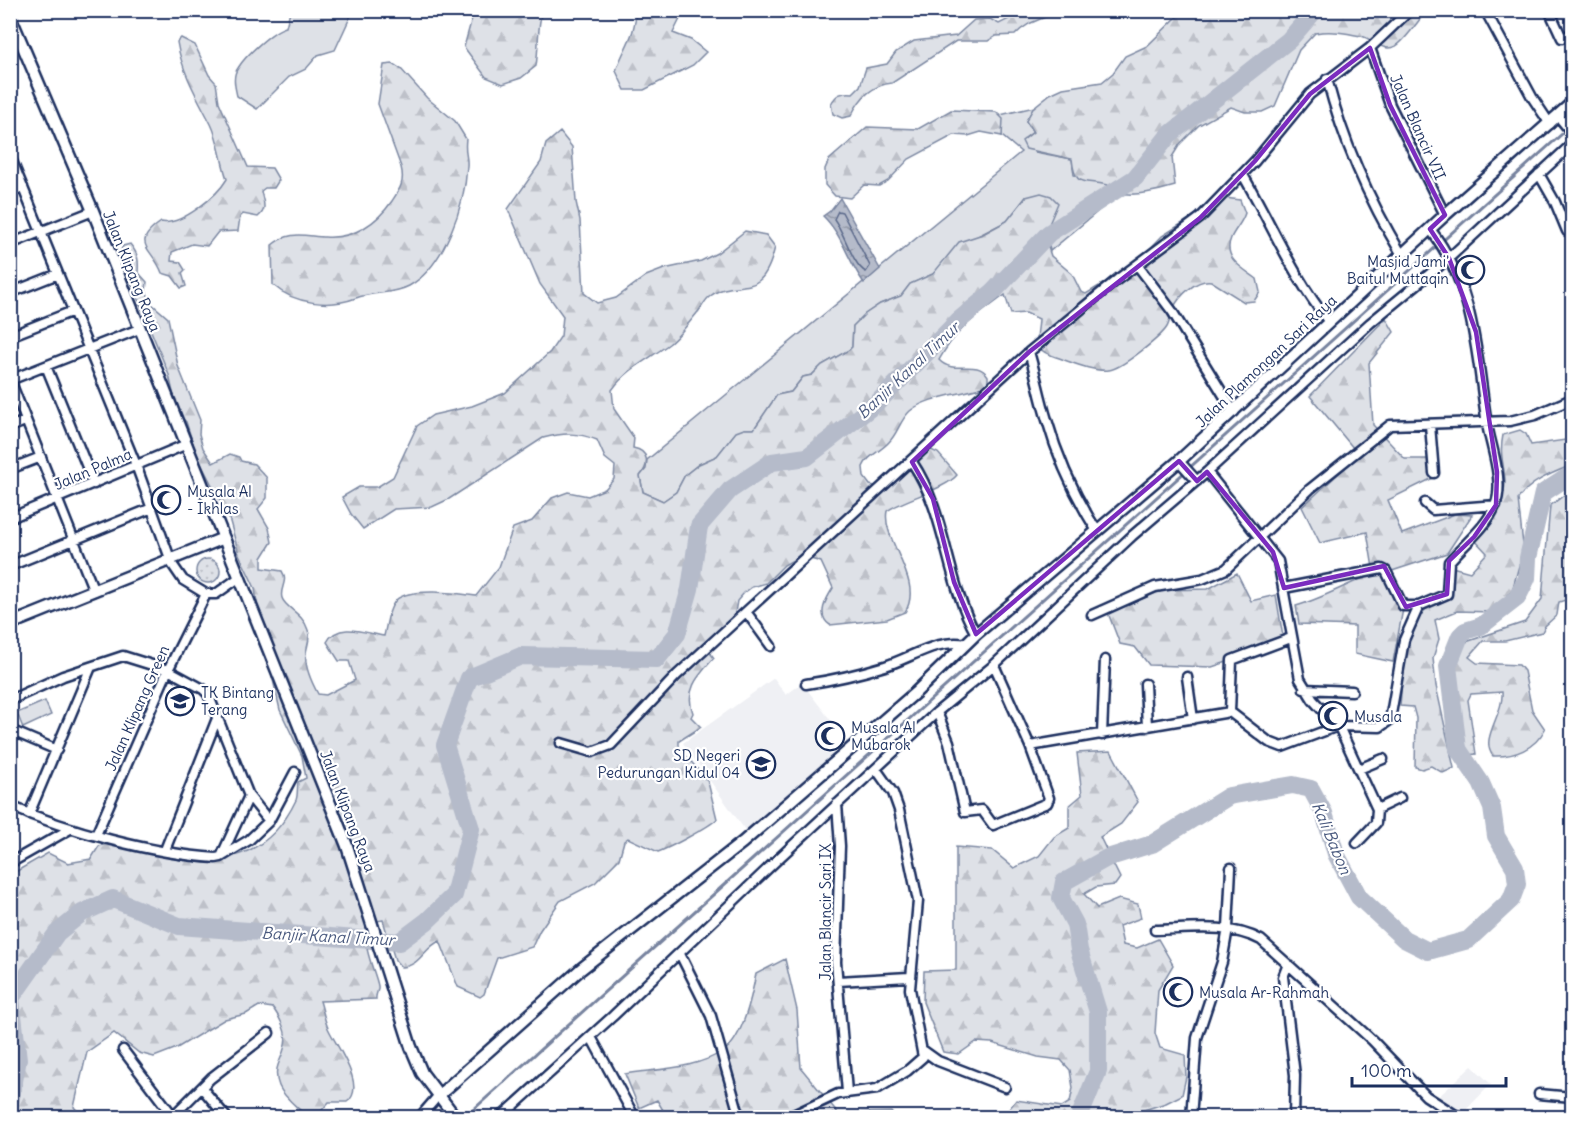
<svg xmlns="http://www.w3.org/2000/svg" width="1583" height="1128" font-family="Delius,sans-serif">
	<defs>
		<pattern id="forest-firs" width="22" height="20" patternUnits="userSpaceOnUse" patternTransform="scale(1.5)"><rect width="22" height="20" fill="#dee1e7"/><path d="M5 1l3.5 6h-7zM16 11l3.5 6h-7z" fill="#bec1c9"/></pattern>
		<pattern id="park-dots" width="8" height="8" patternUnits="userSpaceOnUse" patternTransform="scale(1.5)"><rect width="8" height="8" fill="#dee1e7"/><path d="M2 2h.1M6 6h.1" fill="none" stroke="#bec1c9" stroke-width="1.8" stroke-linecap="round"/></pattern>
		<pattern id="water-ripples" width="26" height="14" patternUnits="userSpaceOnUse" patternTransform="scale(1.5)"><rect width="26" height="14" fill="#b5bbca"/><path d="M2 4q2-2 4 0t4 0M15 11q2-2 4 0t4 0" fill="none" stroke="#9298a7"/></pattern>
	</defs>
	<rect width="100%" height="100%" fill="#fff"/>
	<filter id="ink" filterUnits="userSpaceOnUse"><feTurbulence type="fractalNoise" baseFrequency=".0167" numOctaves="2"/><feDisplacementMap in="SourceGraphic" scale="12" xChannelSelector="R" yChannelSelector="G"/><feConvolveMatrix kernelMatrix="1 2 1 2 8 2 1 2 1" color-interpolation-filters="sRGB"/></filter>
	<g filter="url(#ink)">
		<!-- built -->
		<path fill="#eff0f4" d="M774,678l12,17 16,-12 47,61 -104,86 -62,-87z
			M1472,1066l19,18 -30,31 -24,-17z"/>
		<!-- grass -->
		<path fill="#dee1e7" stroke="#7c88a2" stroke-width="1.5" d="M290,11h63l-18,39 -17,5 -12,14 -17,8 -32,32 -20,-13c-2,-9 -5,-20 1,-28 7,-12 35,-38 48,-41z
			M1034,107l-8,14 7,11 -8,6 10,14 37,7 2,16 35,10 11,8 -70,58 -4,-20 4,-9 -24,-25 -19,24 -29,15 -45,38 -23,10 -9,12 -21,8 -15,10 -12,12 -1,21 -3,3 -27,15 -10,10 -9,2 -12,15 -14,3 -23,34h-10l-11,7 -16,20 -18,8 -14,11 -9,17 -13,9 -20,-9 -3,-16 6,-7 1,-9 374,-308 -19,-16 -2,-21z
			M45,701l6,14 -28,13 -6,-15z"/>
		<!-- forest -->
		<path fill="url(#forest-firs)" stroke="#7c88a2" stroke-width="1.5" d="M474,11h68c-5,18 -3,36 -6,55l-15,12 -18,6 -17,-7 -22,-30z
			M636,11h55l-10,6 -8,16 18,7 15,12 -13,13 -49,25h-19l-9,-19c7,-22 20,-36 20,-60z
			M1025,11h33c-18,10 -29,9 -43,24l-19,1 -8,5h-32l-64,42c-20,2 -33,16 -41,33l-9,2 -9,-4 -2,-10c5,-10 10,-12 22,-11l7,-7 6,-18 21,-4 9,-12 18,-11 42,-5 18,-16 16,-1 9,5z
			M1183,11h243c-6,8 -22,31 -30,35 -14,7 -22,-7 -35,-10 -15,-3 -30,-6 -46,-3l-16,17 -24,56 -13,6h-17l-14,-5 -32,18 -19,19 -8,13 3,29c-13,4 -44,12 -56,6 -4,-1 -7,-6 -12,-7 -23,-6 -32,4 -35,-26l-46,-10 -4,-8 11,-9 -7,-11 8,-14 16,-13 13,-6 39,-6 11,-9 12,-17 22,-10z
			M181,38l14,7 14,30 7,8 3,19 29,65 24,1 7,12 -5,8h-9l-4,3c2,11 7,18 -3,26l-15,-3 -3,3 -2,14 -20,1 -11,14 -15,-2 -20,8 -1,9 9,1 5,8 -3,3 4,13 -5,2 -9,-12 -10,-3c-9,-25 -33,-29 -1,-51 20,4 56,-26 66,-43 -6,-17 -8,-39 -16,-55 -14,-27 -29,-52 -34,-82z
			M393,64l8,5 26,29 28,23 11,18c-2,14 2,17 1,27 -2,38 -22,100 -58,120 -17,9 -36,5 -53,12 -26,10 -62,6 -83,-13l-1,-40c18,-15 32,-9 53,-8 29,2 52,-14 67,-36 8,-12 13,-19 9,-34l-23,-63 6,-39z
			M951,110l45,2 7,7 -1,17 -21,-4 -13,4 -14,-1 -45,24 -21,22 -9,5 -15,-1 -14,13 -15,-2 -10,-11v-16l4,-9 38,-33 51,2z
			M560,132l12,15 4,55 4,18 4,73 13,10 19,-5 30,-22 18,-7 37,-8 16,-8 28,-22 21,4 9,12c-14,60 -38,26 -67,51 -4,4 -7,11 -11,15 -8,10 -18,23 -28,31 -21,16 -41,24 -57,46l2,19 20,29 -1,10c17,3 16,17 7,28l3,16 20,9 13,-9 9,-17 14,-11 18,-8 19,-24 8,-3h10l23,-34 14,-3 12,-15 9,-2 10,-10 27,-15 3,-3 1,-21 12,-12 15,-10 21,-8 9,-12 23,-10 26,-32 24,-8 24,-13 19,-24 15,-4 10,3 7,7 -12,28 2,16 3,9 21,18 9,18 5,2 48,-29 28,-29 35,-22 14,-13 14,-3 15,2 5,13c-3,10 -10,16 -14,25 -9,21 13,31 26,41l3,13 -6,9 -10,1 -33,-21c-15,-2 -32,15 -38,28 -3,6 -3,13 -6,18 -6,10 -46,42 -58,43 -16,2 -38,-8 -53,-13 -27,-9 -18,-16 -17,-38l-13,-6 -15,1 -6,-19c-28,21 -49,34 -66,65 15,16 37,-2 49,16v9c-23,10 -59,10 -78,26 -10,9 -12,22 -21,31 -9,10 -21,13 -26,25l1,10 6,8c19,5 29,-9 39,-22 5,-5 14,-10 20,-14l9,4 19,22c-11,14 -53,24 -70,36 -6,29 38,70 18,101l-18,7 -57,6c-14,-9 -4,-26 3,-37l-12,-26 -21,-6 -16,9 -18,18 -14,4 -8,6 -7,8 -3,18 -28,28 8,11c-15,17 -30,31 -21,55l-2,4 10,10 -22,14v6l29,35 9,37c-8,8 -48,29 -59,33l-30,-14 -4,3 -5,18 -24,24 -35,18 -20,29 -8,17 -35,11 -13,36 -4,3 -22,-10 -18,-46c-16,6 -20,26 -39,26l-6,-7 -12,-40c-34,3 -8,48 -5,66 1,5 -3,8 -2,13l-56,2c3,9 4,18 8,27 7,16 40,59 19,74h-18l-13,15h-9c-8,-9 -23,-19 -28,-31 -12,-30 25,-34 -6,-78l-14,-2 -13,8 -21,5 -48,29 -23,9 -15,-4 -25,-20 -27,19 -13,55 9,10h-72l-1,-242 38,-22 20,10 23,-4 8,-13 9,-2c10,3 21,2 31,5 64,19 125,19 157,-49 2,-5 1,-12 2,-18l8,-4 -4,-22 -22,-46 -9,-39 -12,-27v-24l-4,-32 -16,-34 -10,-36 -32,-62 -11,-34 -8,-8 -9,-39 -45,-110 -3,-15 2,-4 7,-2c8,10 9,15 8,28l9,10 -1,9 6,13 16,14 10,48 22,54 -1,14 4,14 10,15 17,-9 9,3 2,4 13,3 13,14v20l-9,11 11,19 3,14 -10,16v10l20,3c7,11 -3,17 0,27 3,10 21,15 26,32 3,9 -1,15 -2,23 -2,13 6,30 12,41l8,1 29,-15 -6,-19h-10l-12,-19c11,-21 39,-9 57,-6 3,-12 4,-27 12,-36 13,-13 63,-7 80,-4l23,-29 14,-39 19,-7 20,-23 16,-6 20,4 17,-7 9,-10 1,-13 -10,-8 -8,-18c-20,-8 -34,-7 -54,-2l-94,61 -17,8 -38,2 -31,20 -12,-15 -9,-17 17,-10h18l16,-10 24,-51 16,-11 39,-9 33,-13 45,-41 11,-16 2,-20 -23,-32 -32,-75 33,-47 5,-18z
			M1386,318l8,14 -25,31 4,62 32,34h26l6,17 -49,24 14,34 53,-20 17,1 -25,38 -55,18 11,38 -10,53 -38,-8v-28l-56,-2 -3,-18c28,-8 50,-22 78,-32l-7,-42 -47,11 -18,-36 57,-52 -49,-59z
			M1520,430l6,4 5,11 41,-6v26c-20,8 -41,16 -54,34l5,46 -3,17 -8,29 -20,21 -35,-1 -22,9 4,19 -6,19 3,28 18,82 -11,5 -12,-7 -9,3 -7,-2 1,-49 -3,-11 -13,-1c3,-32 1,-72 25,-96 6,-6 18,-9 26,-12l1,-31 18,5 17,-19 -17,-18c12,-14 36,-33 35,-54 -1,-18 -6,-26 -2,-46z
			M1572,489v23l-4,5 4,33 -3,19 3,2v27l-13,4 -2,13 -12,11 -3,6 -37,9h-22l-14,16 8,6 42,2 5,6 8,39 13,19c-10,20 -31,28 -52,27 -14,-17 11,-42 9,-64l-31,2 -3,6 8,54 -9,1 -15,-95 11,-17 62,-21 17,-23 8,-93z
			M1237,573l14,28 25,-6 7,42 -27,9 -11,10 -33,11 -63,-2 -14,-18 -15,-3 -12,-31 55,-23 45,-1z
			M1111,751l27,51 -17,22 -21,13 20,41 -5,7 -19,2 -12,7 13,14 22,-9 19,5 3,14 -22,8 4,19 14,3 21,-9 15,26 -15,25 -3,43 5,15 25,7 1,22 -4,18 -16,8 -25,8 -4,6h-134l13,-17 46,7 8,-5 3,-14 -3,-18 -9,-10 -23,-3 -46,-14 -16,-1 -17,12 -16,-2 -20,-50 1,-31 32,-1v-123l36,3 22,18 25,-12 15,-19 15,-9v-22l13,-11 -5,-42z
			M785,959l12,51 4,58 37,45 53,-1 4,5h-228l-10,-17 -18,8 -14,-34c32,-5 72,-5 100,-24 18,-12 27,-56 31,-76z"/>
		<!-- park -->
		<path fill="url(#park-dots)" stroke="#7c88a2" stroke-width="1.5" d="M196 571a12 12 0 1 1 24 0a12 12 0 1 1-24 0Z"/>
		<!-- water -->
		<path fill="url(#water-ripples)" stroke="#77839f" stroke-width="1.5" d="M840,198l40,71 -16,14c-16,-22 -22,-49 -41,-67l7,-5z"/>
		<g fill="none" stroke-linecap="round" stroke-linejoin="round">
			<!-- shore -->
			<path stroke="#596789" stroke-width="1.5" d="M838,211l4,1 28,54 -4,6c-13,-6 -22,-40 -32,-53z"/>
			<!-- stream -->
			<path stroke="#77839f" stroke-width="3" d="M464,1118l1108,-993"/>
			<!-- river -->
			<path stroke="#b5bbca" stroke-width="18" d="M10,1103l8,-44 -7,-61 46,-65 25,-20 31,-14 66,27 220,16 28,-21 27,-26 17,-66 -26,-84 24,-67 52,-22 136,3 20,-25 13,-45 9,-63 31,-36 42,-28 35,-5 71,-55 80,-81 35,-29 56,-59 86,-55 34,-43 120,-95 26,-30
				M1079,1118l19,-47v-59l-19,-62 -4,-26 -14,-26 3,-16 43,-24 45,-14 77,-48 64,-11 18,4 13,24 12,41 23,43 45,42 24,12 40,-11 43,-40 6,-16 -2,-16 -19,-32 -4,-28 -11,-25 -23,-34 -10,-83 12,-30 5,-5 16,-5 36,-28 10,-20 1,-20 15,-65 29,-19"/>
			<!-- minor casing -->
			<g stroke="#1b2f5e" stroke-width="13">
				<path id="minor" d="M1485,10l47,87 18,27
					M1549,10l13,28 10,-4
					M1370,48l20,57 55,110
					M1327,79c16,62 42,121 75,176
					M1558,116l14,17
					M10,156l126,309 36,99 11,16 23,14 -38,76 -72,165
					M1539,174l16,28 12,29
					M1243,175c29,50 50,102 86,147
					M10,192l13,-5
					M10,244l83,-33
					M1138,266l34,45 62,101
					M10,293l48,-19
					M10,336l63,-25
					M1029,352l89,-73 82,-61 55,-57 55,-67 60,-46 40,-38
					M46,366l48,118
					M10,380l84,211
					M10,380l129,-51
					M1430,425l4,48
					M10,427l15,-6
					M1179,461l18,20
					M912,462c35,52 33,117 64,172
					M10,469l31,-12
					M1207,472l71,89 22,118 13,21 27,29 37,80 -1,14 -19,20
					M1425,503l8,7 63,-5
					M10,518l177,-74
					M10,566l142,-58
					M1284,588l98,-19 4,2 17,35h16
					M206,594h10l24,-17
					M747,613l24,33
					M1092,615l63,-28 47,-8 24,-10 84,-80 80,-64 120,-4 25,-6 37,-16
					M1187,677l6,42
					M806,684c27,-4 53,-10 79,-18 26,-8 53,-28 81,-22
					M1145,684l2,43
					M1304,689l48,2
					M10,700l53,-24 60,-20 45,14 35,19 5,5 41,102 -28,61 -5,1c-63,-4 -148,-27 -206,-52
					M937,712l12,30 16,70 17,-2 11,15 54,-22 2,-5 -19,-52 -36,-81
					M1230,712l2,-52 59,-22
					M10,730l47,20
					M1102,735l3,-75
					M561,743l31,9 19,-7 66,-70 352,-323c7,23 11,46 18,68 11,39 28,76 50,111
					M1030,746l200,-34 39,30 13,5 56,-21 42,1 10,-7 14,-80 15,-34 28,-12 2,-32c15,-18 37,-34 46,-56 10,-24 -4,-58 -8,-82 -11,-69 -11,-136 -57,-195
					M1359,769l24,-10
					M249,796l20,25
					M837,804l3,42 -4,116 11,130
					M1377,809l23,-11
					M29,814l62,-147
					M165,850l53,-134
					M221,857l28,-17 20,-19 26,-49
					M10,863l60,-34
					M1155,930c37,-1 73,-7 106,10l111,100 54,56 34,22
					M680,954l31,62 29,102
					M1288,964l-5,13 12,98 -1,43
					M838,981l71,-4
					M591,1037l44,81
					M123,1050l50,66
					M924,1051l14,10 67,26
					M202,1088l25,30
					M1539,1094l33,3
					M171,1118l40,-40 58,-45
					M419,1118l19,-22
					M500,1118l113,-102 166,-158 158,-146 57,-47 138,-129 75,-64 163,-149 79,-65 123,-114
					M787,1118l51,-24 39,-5 30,-18 16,-14 -13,-68 8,-88 -19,-91 -6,-17 -17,-24
					M1191,1118l6,-80 25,-76 6,-34 3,-60"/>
			</g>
			<!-- tertiary casing -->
			<g stroke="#1b2f5e" stroke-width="15">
				<path id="tertiary" d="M438,1096l143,-127 162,-127 172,-149 61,-59 203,-173 266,-246 127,-112"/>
			</g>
			<!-- secondary casing -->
			<g stroke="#1b2f5e" stroke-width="15">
				<path id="secondary" d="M10,16l83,195 254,635 64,201 11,26 34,45
					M10,624l214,-86"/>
			</g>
			<!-- minor -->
			<use href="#minor" stroke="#fff" stroke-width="8"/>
			<!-- tertiary -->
			<use href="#tertiary" stroke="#fff" stroke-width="10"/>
			<!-- secondary -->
			<use href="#secondary" stroke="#fff" stroke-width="10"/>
		</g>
	</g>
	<!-- marked area -->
	<path fill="none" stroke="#7b2cbf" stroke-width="4.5" stroke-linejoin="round" d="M1370,48l20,57 55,110 -15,14 19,29 27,74 21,140 -1,33 -22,32 -25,24 -2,33 -41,13 -22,-41 -100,22 -11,-36 -66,-80 -10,9 -18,-20 -203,173 -22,-52 -21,-83 -21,-37 117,-110 171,-134 55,-57 55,-67z"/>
	<!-- icons -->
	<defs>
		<g id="mosque-ring" transform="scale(1.5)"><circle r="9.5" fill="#fff" stroke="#1b2f5e" stroke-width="1.5"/><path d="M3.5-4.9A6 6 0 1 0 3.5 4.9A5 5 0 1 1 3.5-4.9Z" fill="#1b2f5e"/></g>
		<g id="school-ring" transform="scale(1.5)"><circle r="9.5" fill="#fff" stroke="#1b2f5e" stroke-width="1.5"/><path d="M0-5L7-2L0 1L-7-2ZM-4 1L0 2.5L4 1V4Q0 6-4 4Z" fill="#1b2f5e"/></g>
	</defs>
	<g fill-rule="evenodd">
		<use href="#mosque-ring" x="1470" y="270"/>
		<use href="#mosque-ring" x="166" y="500"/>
		<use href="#school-ring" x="180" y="701"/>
		<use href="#mosque-ring" x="1333" y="716"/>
		<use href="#mosque-ring" x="830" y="736"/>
		<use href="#school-ring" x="761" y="764"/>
		<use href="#mosque-ring" x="1178" y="992"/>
	</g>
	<g text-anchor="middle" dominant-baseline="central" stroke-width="4.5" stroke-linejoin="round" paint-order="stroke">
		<!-- street labels -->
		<g font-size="15" fill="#1b2f5e" stroke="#fff">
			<text transform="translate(1418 127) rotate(66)">Jalan Blancir VII</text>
			<text transform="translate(132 271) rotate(68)">Jalan Klipang Raya</text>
			<text transform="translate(1266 361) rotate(-43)">Jalan Plamongan Sari Raya</text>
			<text transform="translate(93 469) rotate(-23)">Jalan Palma</text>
			<text transform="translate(137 708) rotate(-66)">Jalan Klipang Green</text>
			<text transform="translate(348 811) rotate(69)">Jalan Klipang Raya</text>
			<text transform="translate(825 912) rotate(-90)">Jalan Blancir Sari IX</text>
		</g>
		<!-- poi labels -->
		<g font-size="15" fill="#1b2f5e" stroke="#fff" text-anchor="start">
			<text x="1449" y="261" text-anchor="end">Masjid Jami'<tspan x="1449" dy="17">Baitul Muttaqin</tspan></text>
			<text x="187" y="491">Musala Al<tspan x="187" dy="17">- Ikhlas</tspan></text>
			<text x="201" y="692">TK Bintang<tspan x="201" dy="17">Terang</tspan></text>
			<text x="1354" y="716">Musala</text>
			<text x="851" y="727">Musala Al<tspan x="851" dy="17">Mubarok</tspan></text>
			<text x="740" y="755" text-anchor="end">SD Negeri<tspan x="740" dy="17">Pedurungan Kidul 04</tspan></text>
			<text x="1199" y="992">Musala Ar-Rahmah</text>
		</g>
		<!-- water labels -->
		<g font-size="16" font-style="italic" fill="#49597e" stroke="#fff">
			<text transform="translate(908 370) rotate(-43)">Banjir Kanal Timur</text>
			<text transform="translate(1332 838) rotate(67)">Kali Babon</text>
			<text transform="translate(328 936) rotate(3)">Banjir Kanal Timur</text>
		</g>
	</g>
	<!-- margin -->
	<rect width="1583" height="1128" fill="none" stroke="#fff" stroke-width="36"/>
	<rect x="18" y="18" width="1547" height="1092" fill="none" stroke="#1b2f5e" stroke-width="2" filter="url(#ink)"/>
	<!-- scale -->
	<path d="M1352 1077v9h154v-9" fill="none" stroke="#1b2f5e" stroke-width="3"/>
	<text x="1361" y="1077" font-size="18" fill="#1b2f5e" stroke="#ffffff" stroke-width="4.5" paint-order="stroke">100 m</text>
</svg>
